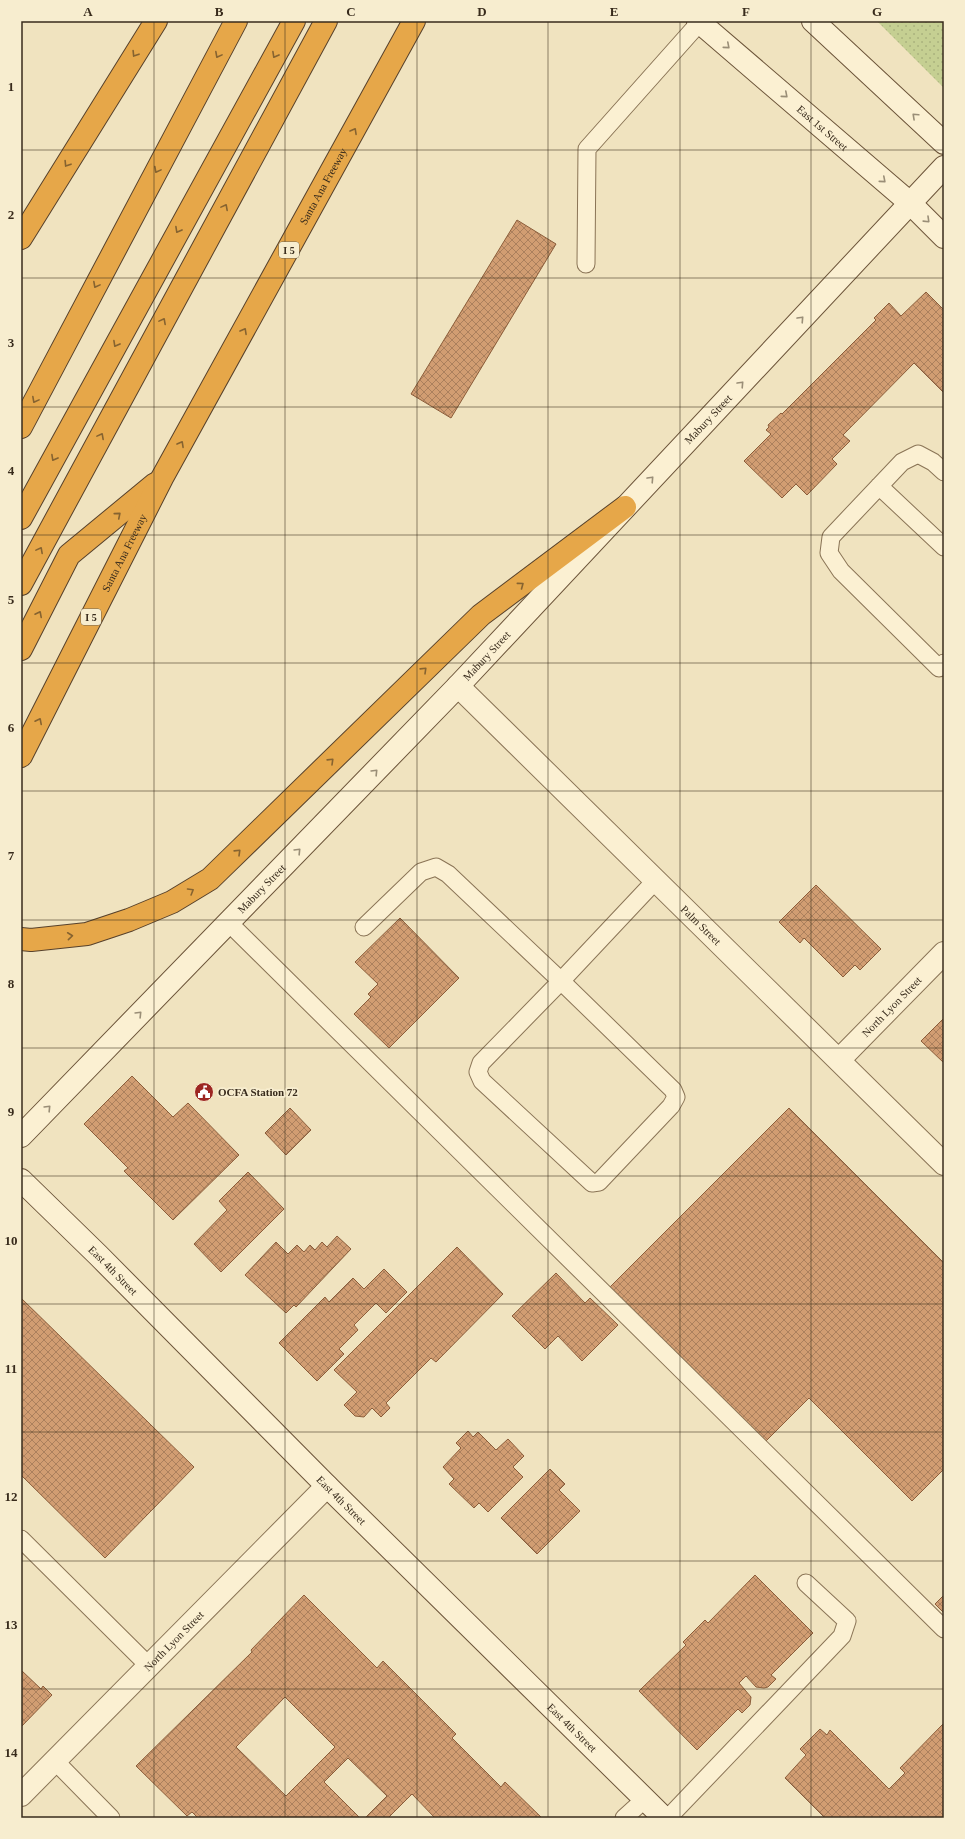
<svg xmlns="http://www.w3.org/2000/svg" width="965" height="1839" font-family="'Times New Roman',serif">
	<defs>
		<pattern id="green-dots" width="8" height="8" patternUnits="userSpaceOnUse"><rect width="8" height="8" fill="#c5cf92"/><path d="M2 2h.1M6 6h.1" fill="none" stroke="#aab27d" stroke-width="1.8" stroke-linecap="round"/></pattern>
		<pattern id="building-cross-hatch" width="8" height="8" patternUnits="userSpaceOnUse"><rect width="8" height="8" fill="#d19d72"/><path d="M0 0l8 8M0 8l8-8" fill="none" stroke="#ab805d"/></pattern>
	</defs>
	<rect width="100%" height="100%" fill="#f0e3bf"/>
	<!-- green -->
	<path fill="url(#green-dots)" d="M877,21h67v67z"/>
	<!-- building -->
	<path fill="url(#building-cross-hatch)" stroke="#8b5d3a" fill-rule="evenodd" d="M517,220l39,24 -105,174 -40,-24z
		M926,292l18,18v83l-30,-30 -71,72 7,6 -18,18 5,5 -30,31 -11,-11 -14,14 -38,-37 27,-27 -5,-4 3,-3 -1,-2 13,-12 1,1 94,-94 -2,-2 15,-15 12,13z
		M816,885l65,64 -21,21 -5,-5 -12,12 -39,-39 -4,5 -21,-21z
		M400,918l59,60 -70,70 -35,-34 17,-17 -3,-3 10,-10 -23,-22z
		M944,1018v45l-23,-22z
		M132,1076l41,41 15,-14 51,52 -66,65 -49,-49 4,-3 -44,-44z
		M290,1108l21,22 -25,25 -21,-22z
		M789,1108l155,155v206l-32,32 -103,-103 -44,44 -155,-155z
		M248,1172l36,37 -63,63 -27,-28 33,-34 -8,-9z
		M337,1236l14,13 -55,58 -2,-2 -8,8 -41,-38 31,-33 12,12 9,-9 7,7 6,-7 5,5 7,-8 5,5z
		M457,1247l46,47 -67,68 -5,-4 -45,45 4,5 -9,9 -9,-9 -8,9 -9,-1 -11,-11 13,-13 -23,-22z
		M384,1269l23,23 -21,21 -10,-10 -22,22 4,5 -19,19 5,5 -27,27 -38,-38 46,-46 4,5 24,-24 11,11z
		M556,1273l29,30 5,-5 28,27 -36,36 -24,-25 -13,13 -33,-33z
		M21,1298l173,169 -89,91 -84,-83z
		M468,1431l5,6 5,-5 18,18 12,-11 16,17 -11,11 10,10 -35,35 -9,-9 -5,5 -25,-24 5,-5 -11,-12 18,-19 -5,-5z
		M550,1469l15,15 -6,6 21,21 -43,43 -36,-36z
		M755,1575l58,58 -42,42 5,4 -8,8 -4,1 -8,-1 -10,-11 -7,7 12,14 -1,8 -8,8 -4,-4 -41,41 -58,-59 47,-46 -3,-3 22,-22 3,3z
		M304,1595l73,73 6,-7 73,73 -4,4 49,49 4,-5 37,36h-107l-23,-24 -24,24h-23l22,-22 -39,-38 -24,24 36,36h-162l-6,-6 -5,4 -51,-50 116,-114 -1,-2zM285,1697l50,50 -49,49 -50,-49z
		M944,1595v18l-9,-9z
		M21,1670l20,19 2,-3 9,9 -31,32z
		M943,1724l1,94h-119l-40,-40 21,-23 -6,-6 20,-20 7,6 3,-5 59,59 16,-16 -5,-5z"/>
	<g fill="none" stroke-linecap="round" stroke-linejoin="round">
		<!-- service casing -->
		<g stroke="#8a7456" stroke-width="19">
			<path id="service" d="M586,264l1,-115 113,-127
				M944,472l-11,-10 -15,-8 -16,8 -71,75 -2,16 12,18 98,97 5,-5
				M879,486l65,61
				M228,922l716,707
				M364,927l57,-55 15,-5 12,7 113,107 112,109 3,7 -5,9 -72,76 -7,1 -110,-102 -4,-9 3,-9 80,-82 95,-101
				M21,1539l128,127
				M55,1761l56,57
				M624,1818l21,-19
				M668,1818l174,-182 5,-15 -41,-38"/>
		</g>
		<!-- minor casing -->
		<g stroke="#8a7456" stroke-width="24">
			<g id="minor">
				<path id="s1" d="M458,686l486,478"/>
				<path id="s2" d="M839,1060l105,-107"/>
				<path id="s3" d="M21,1795l306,-309"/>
			</g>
		</g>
		<!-- secondary casing -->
		<g stroke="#6c5439" stroke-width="24">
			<g id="secondary">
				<path id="s4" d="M698,21l212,182 34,34"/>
				<path d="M813,21l131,122"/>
				<path id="s5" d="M21,1136l437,-450 486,-519"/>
				<path id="s6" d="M21,1180l77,75 229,231 337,332"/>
			</g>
		</g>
		<!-- motorway casing -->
		<g stroke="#57412b" stroke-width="24">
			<g id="motorway">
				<path d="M21,238l135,-217"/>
				<path d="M21,427l215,-406"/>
				<path d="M21,518l273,-497"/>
				<path d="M21,584l305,-563"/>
				<path d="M21,649l48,-94 86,-71"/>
				<path id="s7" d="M21,756l141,-278 252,-457"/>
				<path d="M21,939l10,1 56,-6 42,-14 43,-18 38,-23 271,-264 144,-108"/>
			</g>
		</g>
		<!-- service -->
		<use href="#service" stroke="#fbf0d2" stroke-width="17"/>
		<!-- minor -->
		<use href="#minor" stroke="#fbf0d2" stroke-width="22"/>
		<!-- secondary -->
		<use href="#secondary" stroke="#fbf0d2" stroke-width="22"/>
		<!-- motorway -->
		<use href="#motorway" stroke="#e6a749" stroke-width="22"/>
	</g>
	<!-- one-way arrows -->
	<defs><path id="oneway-chevron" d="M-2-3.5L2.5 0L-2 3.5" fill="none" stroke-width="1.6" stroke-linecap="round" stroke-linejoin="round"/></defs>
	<g stroke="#9a8e77">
		<use href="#oneway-chevron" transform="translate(727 46) rotate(41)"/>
		<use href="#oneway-chevron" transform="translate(785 95) rotate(41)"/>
		<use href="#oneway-chevron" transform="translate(915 116) rotate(-137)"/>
		<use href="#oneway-chevron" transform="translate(883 180) rotate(41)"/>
		<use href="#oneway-chevron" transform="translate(927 220) rotate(44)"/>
		<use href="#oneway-chevron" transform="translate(801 319) rotate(-47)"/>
		<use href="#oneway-chevron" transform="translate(741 384) rotate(-47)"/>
		<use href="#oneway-chevron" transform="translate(651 479) rotate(-47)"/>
		<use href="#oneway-chevron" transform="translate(375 772) rotate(-46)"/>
		<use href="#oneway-chevron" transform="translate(298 851) rotate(-46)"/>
		<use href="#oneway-chevron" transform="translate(139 1014) rotate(-46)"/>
		<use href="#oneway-chevron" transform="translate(48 1108) rotate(-46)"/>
	</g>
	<g stroke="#866330">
		<use href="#oneway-chevron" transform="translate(135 54) rotate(122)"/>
		<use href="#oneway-chevron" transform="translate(218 55) rotate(118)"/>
		<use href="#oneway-chevron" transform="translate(275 55) rotate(119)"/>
		<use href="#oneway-chevron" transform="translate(354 131) rotate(-61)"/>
		<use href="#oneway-chevron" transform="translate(67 164) rotate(122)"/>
		<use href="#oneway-chevron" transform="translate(157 170) rotate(118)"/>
		<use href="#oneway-chevron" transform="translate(225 207) rotate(-62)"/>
		<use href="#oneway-chevron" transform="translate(178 230) rotate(119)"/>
		<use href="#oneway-chevron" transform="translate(96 285) rotate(118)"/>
		<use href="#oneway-chevron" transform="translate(163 321) rotate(-62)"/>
		<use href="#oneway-chevron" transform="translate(244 331) rotate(-61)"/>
		<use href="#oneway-chevron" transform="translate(116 344) rotate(119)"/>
		<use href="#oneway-chevron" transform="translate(35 400) rotate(118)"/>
		<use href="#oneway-chevron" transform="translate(101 436) rotate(-62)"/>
		<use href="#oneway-chevron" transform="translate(181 444) rotate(-61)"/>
		<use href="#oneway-chevron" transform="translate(54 458) rotate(119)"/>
		<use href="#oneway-chevron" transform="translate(118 515) rotate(-40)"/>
		<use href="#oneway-chevron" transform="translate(40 550) rotate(-62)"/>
		<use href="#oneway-chevron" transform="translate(521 585) rotate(-37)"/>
		<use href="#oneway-chevron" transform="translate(39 614) rotate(-63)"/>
		<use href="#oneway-chevron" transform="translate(424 670) rotate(-44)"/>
		<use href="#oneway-chevron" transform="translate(39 721) rotate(-63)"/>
		<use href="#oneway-chevron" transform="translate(331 761) rotate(-44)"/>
		<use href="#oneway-chevron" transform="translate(238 852) rotate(-44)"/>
		<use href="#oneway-chevron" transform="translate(191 891) rotate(-31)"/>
		<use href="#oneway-chevron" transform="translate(70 936) rotate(-6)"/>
	</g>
	<!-- grid -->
	<path fill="none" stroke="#382b1c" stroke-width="1" stroke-opacity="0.55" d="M154,21v1797M285,21v1797M417,21v1797M548,21v1797M680,21v1797M811,21v1797M21,150h923M21,278h923M21,407h923M21,535h923M21,663h923M21,791h923M21,920h923M21,1048h923M21,1176h923M21,1304h923M21,1432h923M21,1561h923M21,1689h923"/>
	<!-- icons -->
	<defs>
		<g id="civic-disc" transform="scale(1)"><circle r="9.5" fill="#9d2622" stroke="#f7edcf"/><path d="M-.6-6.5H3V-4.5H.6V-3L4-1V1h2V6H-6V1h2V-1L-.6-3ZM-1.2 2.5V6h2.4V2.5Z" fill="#fff"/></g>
	</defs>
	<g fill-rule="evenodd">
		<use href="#civic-disc" x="204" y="1092"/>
	</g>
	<g text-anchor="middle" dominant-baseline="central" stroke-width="3.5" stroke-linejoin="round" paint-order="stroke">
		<!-- shield labels -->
		<g fill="#f7edcf" stroke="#716552" stroke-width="1">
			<rect x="279" y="242" width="20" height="16" rx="3"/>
			<rect x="81" y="609" width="20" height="16" rx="3"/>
		</g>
		<g font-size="10" font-weight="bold" fill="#382b1c">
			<text x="289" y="250">I 5</text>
			<text x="91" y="617">I 5</text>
		</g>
		<!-- street labels -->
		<g font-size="11" fill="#382b1c" stroke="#f7edcf">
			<text stroke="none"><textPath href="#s4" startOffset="164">East 1st Street</textPath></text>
			<text stroke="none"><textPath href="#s7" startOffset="645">Santa Ana Freeway</textPath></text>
			<text stroke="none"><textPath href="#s5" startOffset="993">Mabury Street</textPath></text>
			<text stroke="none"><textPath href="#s7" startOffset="228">Santa Ana Freeway</textPath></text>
			<text stroke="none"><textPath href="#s5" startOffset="669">Mabury Street</textPath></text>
			<text stroke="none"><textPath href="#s5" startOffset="345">Mabury Street</textPath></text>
			<text stroke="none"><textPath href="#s1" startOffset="341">Palm Street</textPath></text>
			<text stroke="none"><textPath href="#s2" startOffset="75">North Lyon Street</textPath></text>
			<text stroke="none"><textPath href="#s6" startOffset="129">East 4th Street</textPath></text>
			<text stroke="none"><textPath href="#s6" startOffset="453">East 4th Street</textPath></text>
			<text stroke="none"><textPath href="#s3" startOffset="217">North Lyon Street</textPath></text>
			<text stroke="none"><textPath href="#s6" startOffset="777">East 4th Street</textPath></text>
		</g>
		<!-- poi labels -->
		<g font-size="11" font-weight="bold" fill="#382b1c" stroke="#f7edcf" text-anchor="start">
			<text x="218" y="1092">OCFA Station 72</text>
		</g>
	</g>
	<!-- border -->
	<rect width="965" height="1839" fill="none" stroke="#f7edcf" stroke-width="44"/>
	<rect x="22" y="22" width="921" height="1795" fill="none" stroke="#382b1c" stroke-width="1.5"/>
	<g font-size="13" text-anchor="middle" font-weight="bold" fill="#382b1c">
		<text x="88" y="16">A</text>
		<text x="219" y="16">B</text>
		<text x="351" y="16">C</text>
		<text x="482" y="16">D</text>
		<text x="614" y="16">E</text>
		<text x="746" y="16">F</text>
		<text x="877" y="16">G</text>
		<text x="11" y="91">1</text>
		<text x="11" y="219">2</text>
		<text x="11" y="347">3</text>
		<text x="11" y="475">4</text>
		<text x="11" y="604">5</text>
		<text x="11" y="732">6</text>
		<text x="11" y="860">7</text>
		<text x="11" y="988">8</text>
		<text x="11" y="1116">9</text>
		<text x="11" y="1245">10</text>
		<text x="11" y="1373">11</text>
		<text x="11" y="1501">12</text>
		<text x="11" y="1629">13</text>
		<text x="11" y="1757">14</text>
	</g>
</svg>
